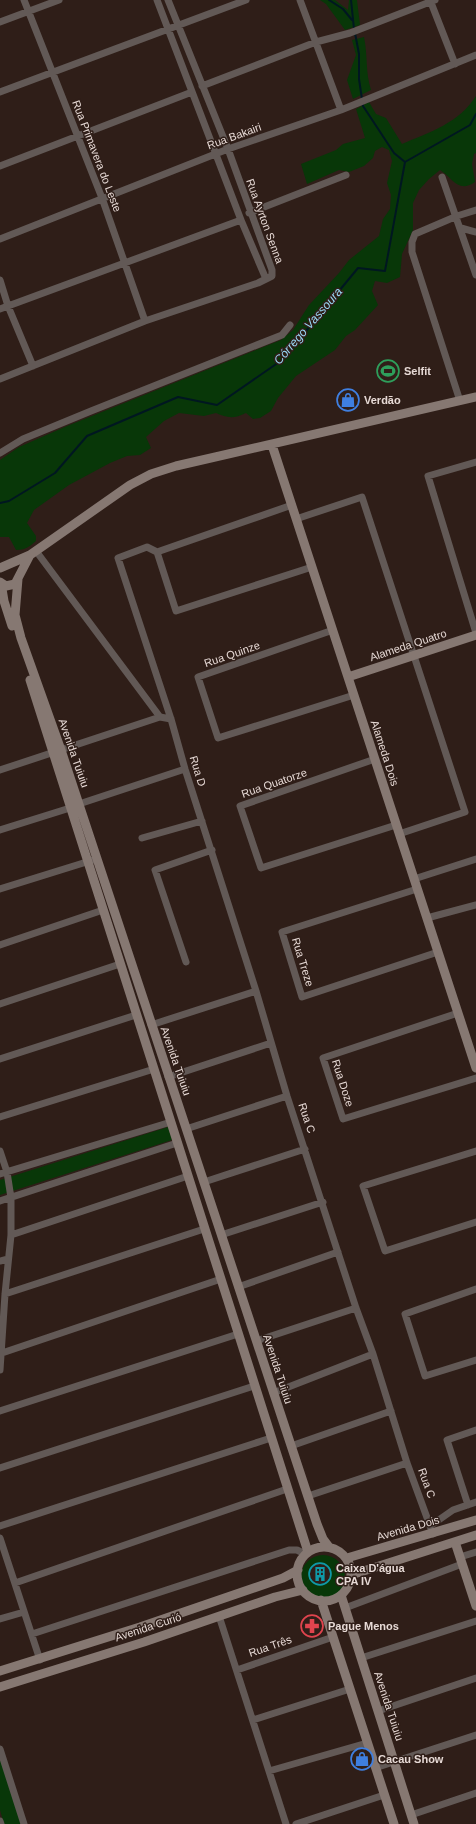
<svg xmlns="http://www.w3.org/2000/svg" width="476" height="1824" font-family="Arial,sans-serif">
	<rect width="100%" height="100%" fill="#2f1e18"/>
	<!-- green -->
	<path fill="#083708" d="M320,0h15l13,10 1,-10h8l3,25 -15,5 -19,-26z
		M364,37c4,19 1,34 7,53l-18,9 -6,-19 9,-25 -4,-15z
		M476,96v57l-2,1 -2,10 3,18c-17,12 -22,-4 -35,-12l-11,9 -10,11 -6,13v27l-11,24 -2,23 -13,6 -12,-2 -3,10 6,14 -23,25 -9,6 -11,14 -39,26 -18,22 -7,13 -11,7 -7,1 -7,-6c-12,6 -19,5 -30,0l-12,3 -25,-3 -15,8 -18,16 5,11 -11,7 -13,1 -17,7 -41,22 -35,25 -7,13 9,13v5c-7,6 -11,9 -20,9l-7,-13h-9v-77l19,-13 48,-21 214,-86 12,-10 16,-25 30,-32 10,-13 30,-24 4,-17 7,-10 1,-14 -4,-12 5,-22 -3,-11 -7,-3 -7,4 -2,7 -9,8 -15,6 -10,-2 -32,14 -6,-20 35,-14 7,-6 22,-6 -9,-29 13,-7 7,12 10,4 16,26c28,-12 57,-21 74,-48z
		M168,1127l4,13 -172,55v-15z
		M301 1577a22 22 0 1 1 44 0a22 22 0 1 1-44 0Z
		M0,1757l21,67h-17l-4,-14z"/>
	<g fill="none" stroke-linecap="round" stroke-linejoin="round">
		<!-- stream -->
		<path stroke="#001721" stroke-width="2" d="M329,0l14,9 9,11
			M351,0l3,29
			M355,33l4,21v25l4,27 31,47 11,9
			M0,503l9,-2 46,-28 32,-37 91,-39 39,8 65,-45 76,-92 27,3 20,-109 65,-37 6,-11"/>
		<!-- street -->
		<path stroke="#625956" stroke-width="7" d="M24,0l78,198 43,123
			M157,0l84,220 25,59
			M300,0l41,110
			M430,0l25,64
			M0,22l59,-22
			M202,86l114,-44 34,-9 85,-33
			M0,92l246,-92
			M0,166l192,-74
			M442,177l34,98
			M249,213l97,-38
			M461,228l15,4
			M0,239l228,-90 113,-39 135,-55
			M0,280l8,26 25,60
			M0,309l241,-89
			M0,379l145,-58 113,-38 14,-7v-6l-44,-121 -60,-149
			M460,401l-48,-149v-10l3,-8 42,-18 19,-6
			M0,453l23,-14 68,-28 191,-76 8,-10
			M476,462l-48,14 48,157
			M296,519l66,-22 103,315 -66,22
			M36,551l124,166
			M157,552l135,-47
			M312,567l-136,44 -19,-59 -10,-5 -29,11 53,161 14,50 71,222 31,105 69,212 17,46 34,109 26,71
			M333,630l-135,47 20,61 136,-43
			M375,759l-135,47 21,62 135,-43
			M0,770l160,-53 11,2
			M79,804l106,-35
			M0,830l70,-22
			M142,838l60,-17
			M414,879l62,-20
			M0,889l93,-29
			M417,889l-135,43 20,65 136,-45
			M427,918l49,-13
			M0,945l103,-35
			M186,962l-31,-92 57,-20
			M0,1004l120,-40
			M458,1013l-135,45 20,61 133,-41
			M151,1025l105,-34
			M0,1059l136,-44
			M168,1077l103,-34
			M0,1117l154,-48
			M186,1129l101,-33
			M0,1151l7,21 4,26v37l-6,59 -5,76
			M476,1151l-113,35 22,65 91,-29
			M0,1174l171,-52
			M204,1182l101,-33
			M0,1201l177,-58
			M11,1235l177,-59
			M221,1235l102,-33
			M0,1261l8,-2
			M238,1287l100,-35
			M476,1289l-71,25 20,62 51,-16
			M5,1294l199,-65
			M256,1341l100,-33
			M2,1353l219,-74
			M273,1393l100,-39
			M0,1411l238,-77
			M291,1446l100,-35
			M0,1468l254,-82
			M308,1496l99,-33
			M468,1505l-21,-65 29,-10
			M0,1526l271,-88
			M430,1526l23,-16 23,-8
			M0,1538l40,122
			M460,1557l16,-5
			M15,1583l272,-94
			M345,1608l117,-44
			M219,1616l67,208
			M0,1619l24,-7
			M32,1634l257,-84h8l8,4
			M361,1658l115,-37
			M237,1670l96,-33
			M378,1711l98,-33
			M253,1720l97,-31
			M0,1749l24,75
			M375,1768l101,-33
			M269,1771l98,-28
			M411,1815l65,-22
			M0,1821l1,3
			M296,1824l88,-29"/>
		<!-- secondary -->
		<path stroke="#867872" stroke-width="9" d="M272,445l204,623
			M0,568l30,-13 100,-70 21,-11 25,-8 300,-69
			M18,579l-3,36 6,23 40,112 256,774 6,15 6,8
			M0,582l6,4 9,-2 15,-29
			M1,583l3,18 8,25
			M348,677l128,-42
			M30,680l278,872
			M455,1542l21,64
			M297 1574a27 27 0 1 1 54 0a27 27 0 1 1-54 0Z
			M347,1558l129,-38
			M351,1575l125,-40
			M341,1595l73,229
			M321,1600l73,224
			M0,1671l140,-44 143,-49 15,-8
			M0,1687l144,-45 131,-45 28,-7"/>
	</g>
	<!-- icons -->
	<defs>
		<g id="stadium-ring" transform="scale(1.15)"><circle r="9.5" fill="#2f1e18" stroke="#2e9e5b" stroke-width="1.5"/><path d="M0-5a6.5 5 0 1 0 0 10a6.5 5 0 1 0 0-10ZM-3.5-1.8h7v3.6h-7Z" fill="#2e9e5b"/></g>
		<g id="shop-ring" transform="scale(1.15)"><circle r="9.5" fill="#2f1e18" stroke="#3f7fe0" stroke-width="1.5"/><path d="M-5-2.5h2.3a2.7 3.5 0 0 1 5.4 0H5L5.5 6h-11ZM-1.5-2.5h3a1.5 2.3 0 0 0-3 0Z" fill="#3f7fe0"/></g>
		<g id="building-ring" transform="scale(1.15)"><circle r="9.5" fill="#2f1e18" stroke="#0f9aa8" stroke-width="1.5"/><path d="M-4-6H4V6H1V3H-1V6H-4ZM-2.5-4.3h1.7v1.8h-1.7ZM.8-4.3h1.7v1.8H.8ZM-2.5-1h1.7V.8h-1.7ZM.8-1h1.7V.8H.8Z" fill="#0f9aa8"/></g>
		<g id="pharmacy-ring" transform="scale(1.15)"><circle r="9.5" fill="#2f1e18" stroke="#e0444e" stroke-width="1.5"/><path d="M-2-6h4v4h4v4h-4v4h-4v-4h-4v-4h4Z" fill="#e0444e"/></g>
	</defs>
	<g fill-rule="evenodd">
		<use href="#stadium-ring" x="388" y="371"/>
		<use href="#shop-ring" x="348" y="400"/>
		<use href="#building-ring" x="320" y="1574"/>
		<use href="#pharmacy-ring" x="312" y="1626"/>
		<use href="#shop-ring" x="362" y="1759"/>
	</g>
	<g text-anchor="middle" dominant-baseline="central" stroke-width="3" stroke-linejoin="round" paint-order="stroke">
		<!-- street labels -->
		<g font-size="11" fill="#e7dad6" stroke="#2f1e18">
			<text transform="translate(234 136) rotate(-20)">Rua Bakairi</text>
			<text transform="translate(97 156) rotate(69)">Rua Primavera do Leste</text>
			<text transform="translate(265 221) rotate(70)">Rua Ayrton Senna</text>
			<text transform="translate(408 645) rotate(-18)">Alameda Quatro</text>
			<text transform="translate(232 654) rotate(-19)">Rua Quinze</text>
			<text transform="translate(74 753) rotate(71)">Avenida Tuiuiu</text>
			<text transform="translate(385 753) rotate(72)">Alameda Dois</text>
			<text transform="translate(198 771) rotate(73)">Rua D</text>
			<text transform="translate(274 783) rotate(-19)">Rua Quatorze</text>
			<text transform="translate(303 962) rotate(73)">Rua Treze</text>
			<text transform="translate(176 1061) rotate(71)">Avenida Tuiuiu</text>
			<text transform="translate(343 1083) rotate(72)">Rua Doze</text>
			<text transform="translate(307 1118) rotate(71)">Rua C</text>
			<text transform="translate(278 1369) rotate(72)">Avenida Tuiuiu</text>
			<text transform="translate(427 1483) rotate(70)">Rua C</text>
			<text transform="translate(408 1528) rotate(-16)">Avenida Dois</text>
			<text transform="translate(148 1627) rotate(-18)">Avenida Curió</text>
			<text transform="translate(270 1646) rotate(-19)">Rua Três</text>
			<text transform="translate(389 1706) rotate(72)">Avenida Tuiuiu</text>
		</g>
		<!-- poi labels -->
		<g font-size="11" font-weight="bold" fill="#e7dad6" stroke="#2f1e18" text-anchor="start">
			<text x="404" y="371">Selfit</text>
			<text x="364" y="400">Verdão</text>
			<text x="336" y="1568">Caixa D'água<tspan x="336" dy="13">CPA IV</tspan></text>
			<text x="328" y="1626">Pague Menos</text>
			<text x="378" y="1759">Cacau Show</text>
		</g>
		<!-- water labels -->
		<g font-size="12" font-style="italic" fill="#98d8f4" stroke="#2f1e18">
			<text transform="translate(308 326) rotate(-49)">Córrego Vassoura</text>
		</g>
	</g>
</svg>
